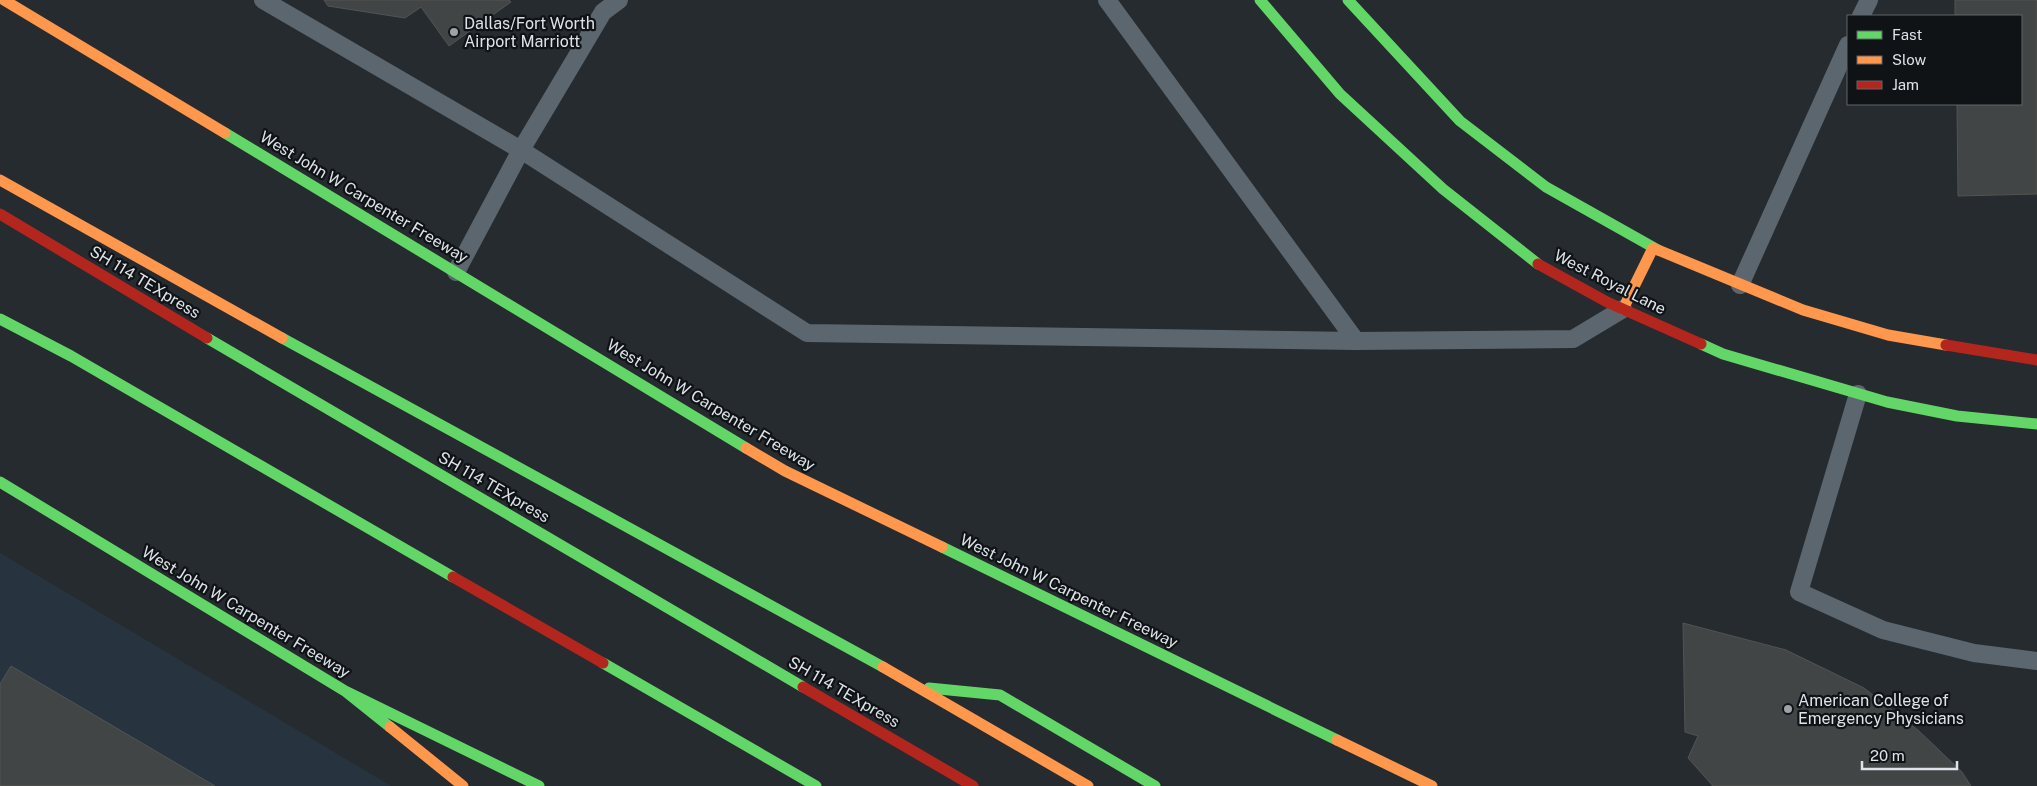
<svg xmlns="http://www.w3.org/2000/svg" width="2037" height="786" font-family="'Public Sans',sans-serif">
	<rect width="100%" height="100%" fill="#262b2f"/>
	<!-- built -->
	<path fill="#27343f" d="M0,553l391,233h-391z"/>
	<!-- building -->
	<path fill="#424545" stroke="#515453" d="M324,0h185l2,2 -62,44 -28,-39 -16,11 -77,-12z
		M1955,0h82v194l-79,2 -1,-92h64v-88h-66z
		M1683,623l103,27 78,38 55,43 43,41 9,14h-258l-25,-28 10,-22 -13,-4z
		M11,666l204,120h-215v-102z"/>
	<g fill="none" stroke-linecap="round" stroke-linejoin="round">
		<!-- lane -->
		<path stroke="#5c666e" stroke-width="18" d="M263,0l258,150 286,183 549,8 -249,-341
			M1861,16l8,-16
			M456,272l65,-122 53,-89 29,-49 16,-12
			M1740,285l108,-240
			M1356,341l217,-2 50,-30
			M1858,394l-59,198 84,38 91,23 63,8"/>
		<!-- fast -->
		<path stroke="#63d668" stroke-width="11" d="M1260,0l80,94 103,95 95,75
			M1348,0l112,121 86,66 112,63
			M225,133l521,315
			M0,319l71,37 382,221
			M207,338l596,349
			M282,338l601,329
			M1701,344l22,10 164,48 70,14 80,8
			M0,482l345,209 45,36
			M942,547l395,193
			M603,663l213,123
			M929,688l71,7 155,91
			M345,691l194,95"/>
		<!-- slow -->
		<path stroke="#ff974d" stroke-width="11" d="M4,0l221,133
			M0,180l282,158
			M1658,250l145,60 85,25 58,10
			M1623,309l30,-61
			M746,448l39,23 157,76
			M883,667l205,119
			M390,727l73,59
			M1337,740l95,46"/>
		<!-- jam -->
		<path stroke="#b3261e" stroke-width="11" d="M0,214l207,124
			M1538,264l69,38 94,42
			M1946,345l91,15
			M453,577l150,86
			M803,687l170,99"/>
	</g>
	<!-- markers -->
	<g fill="#9ea3a8" stroke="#0f1316" stroke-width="2">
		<circle cx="454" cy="32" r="5"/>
		<circle cx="1788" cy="709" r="5"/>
	</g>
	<g text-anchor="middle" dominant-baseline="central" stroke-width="4.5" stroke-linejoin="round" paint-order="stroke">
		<!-- poi labels -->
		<g font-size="16" fill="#dee3e9" stroke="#0f1316" text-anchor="start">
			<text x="464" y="23">Dallas/Fort Worth<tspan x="464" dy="18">Airport Marriott</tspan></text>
			<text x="1798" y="700">American College of<tspan x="1798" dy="18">Emergency Physicians</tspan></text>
		</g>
		<!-- street labels -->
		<g font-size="16" fill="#dee3e9" stroke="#0f1316">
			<text transform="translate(364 197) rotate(31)">West John W Carpenter Freeway</text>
			<text transform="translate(145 282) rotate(31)">SH 114 TEXpress</text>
			<text transform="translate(1610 282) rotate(27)">West Royal Lane</text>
			<text transform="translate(711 405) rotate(31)">West John W Carpenter Freeway</text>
			<text transform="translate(494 487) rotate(30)">SH 114 TEXpress</text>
			<text transform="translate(1069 591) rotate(26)">West John W Carpenter Freeway</text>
			<text transform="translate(246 612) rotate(31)">West John W Carpenter Freeway</text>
			<text transform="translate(844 692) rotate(30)">SH 114 TEXpress</text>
		</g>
	</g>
	<!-- legend -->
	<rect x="1847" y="15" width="175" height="90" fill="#0f1316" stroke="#62666a"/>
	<rect x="1857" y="31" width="25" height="8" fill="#63d668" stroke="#62666a"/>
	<text x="1892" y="40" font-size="15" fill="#dee3e9">Fast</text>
	<rect x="1857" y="56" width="25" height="8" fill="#ff974d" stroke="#62666a"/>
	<text x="1892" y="65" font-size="15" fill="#dee3e9">Slow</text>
	<rect x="1857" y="81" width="25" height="8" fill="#b3261e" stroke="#62666a"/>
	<text x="1892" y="90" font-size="15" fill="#dee3e9">Jam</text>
	<!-- scale -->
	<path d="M1862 761v8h95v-8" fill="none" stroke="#dee3e9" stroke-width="2.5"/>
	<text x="1870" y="761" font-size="15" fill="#dee3e9" stroke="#0f1316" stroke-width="4" paint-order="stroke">20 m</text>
</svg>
